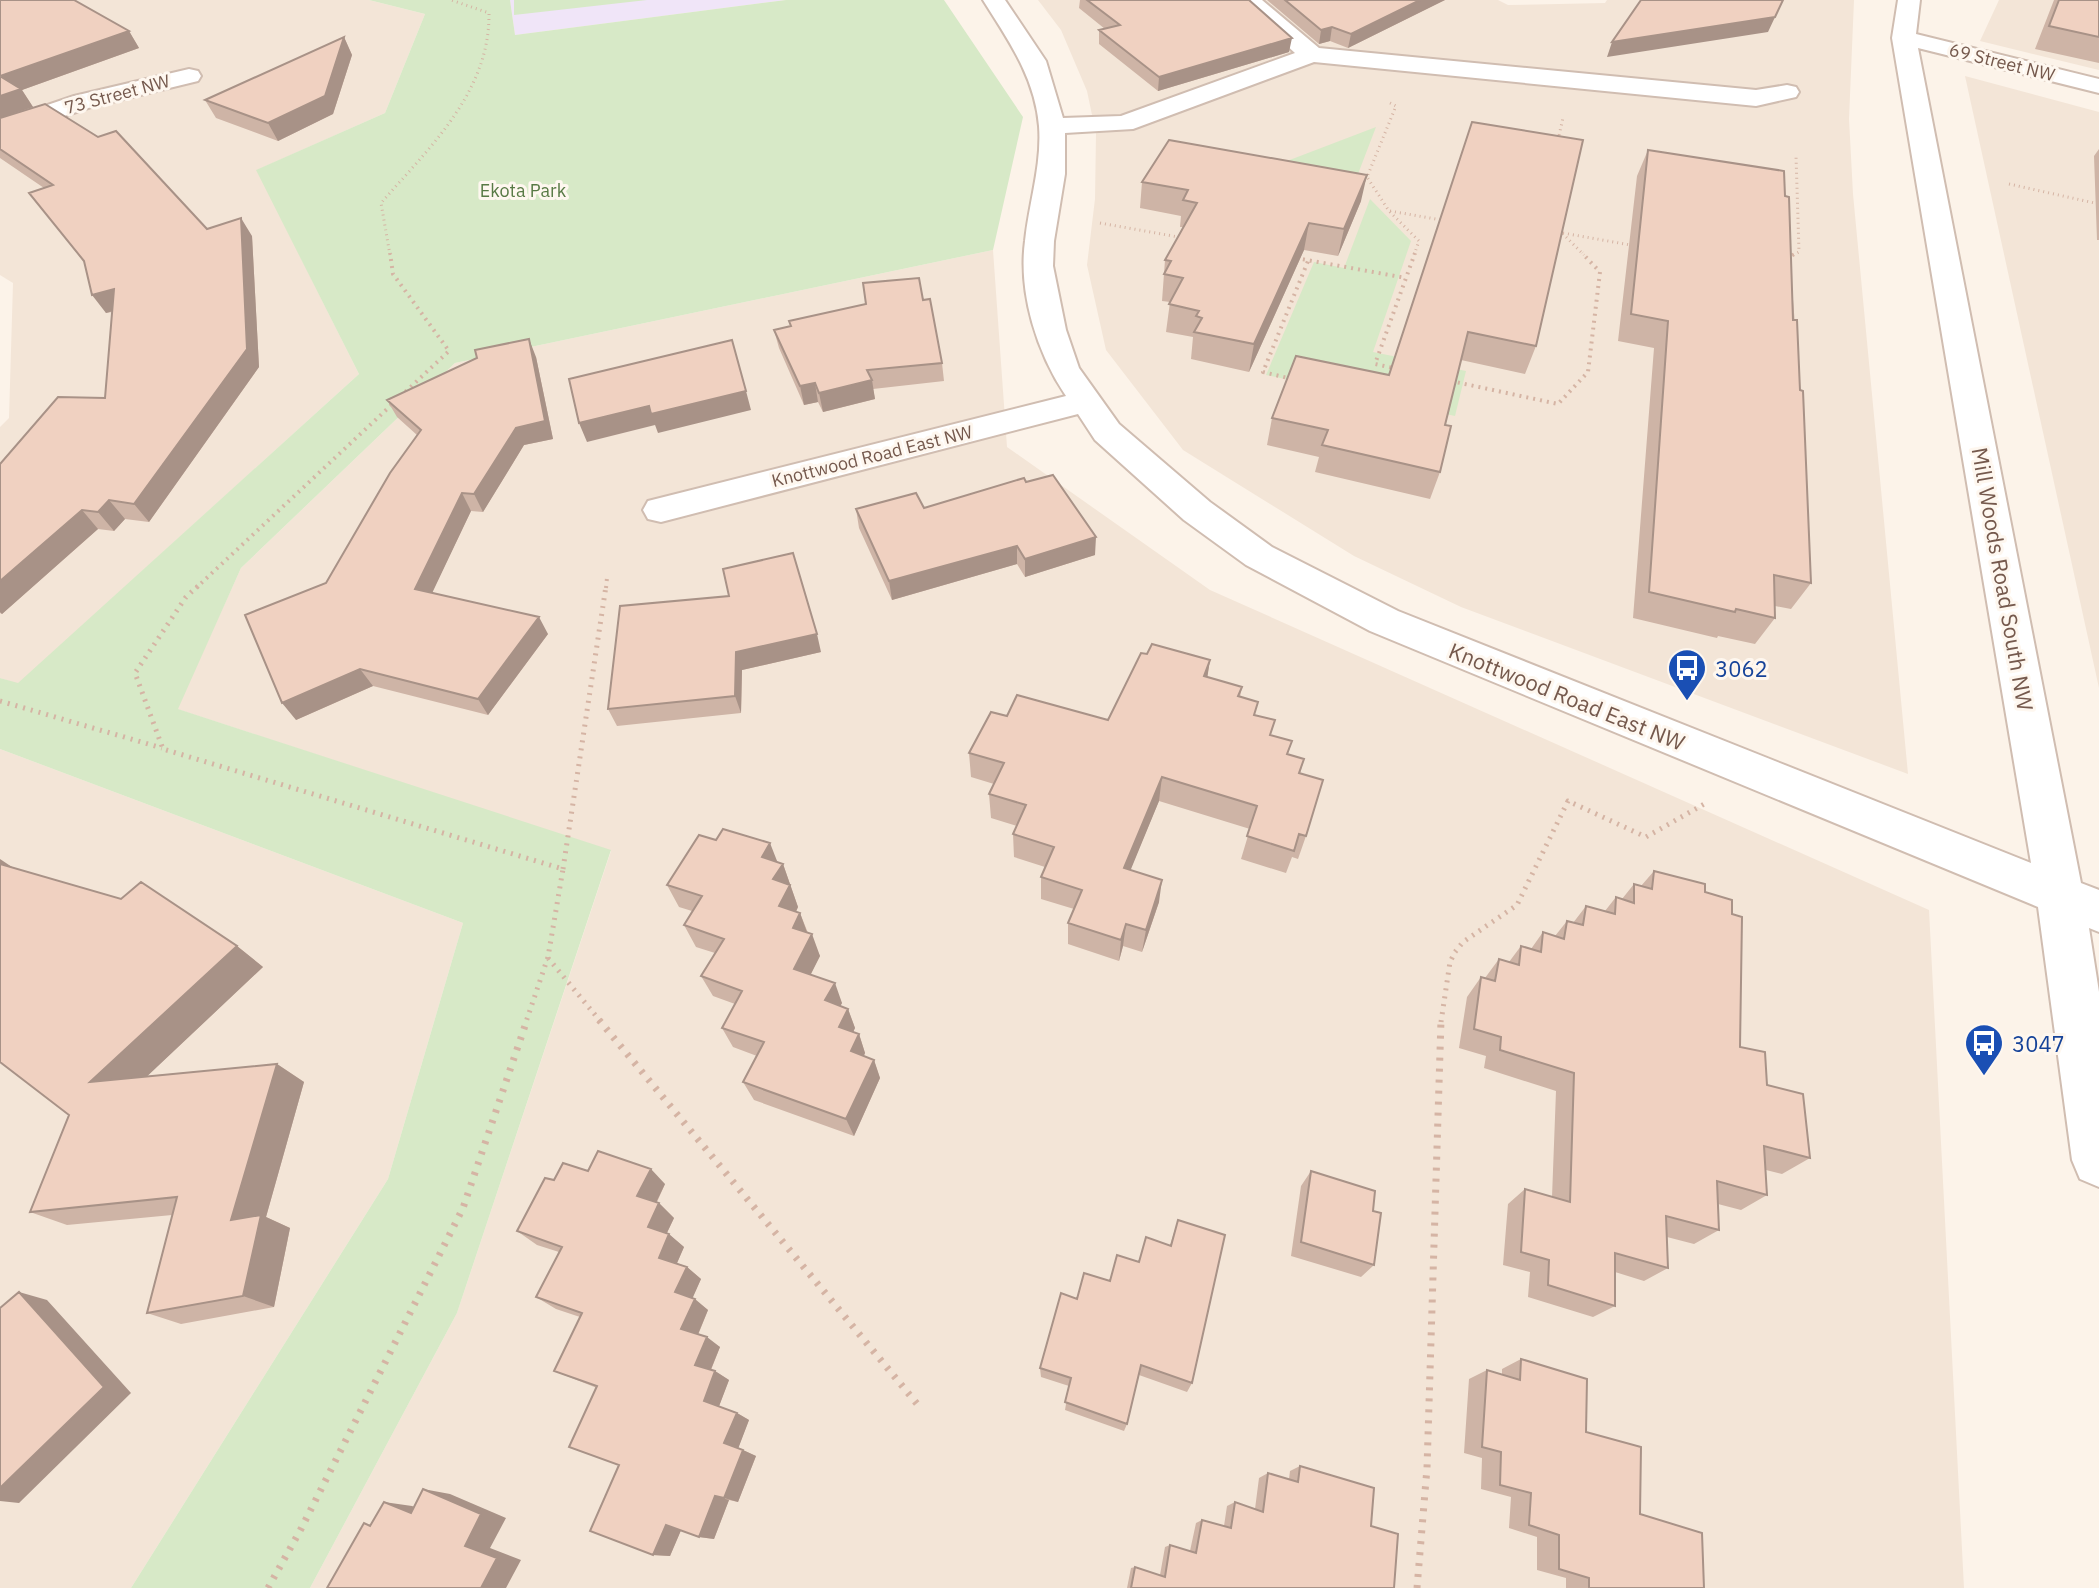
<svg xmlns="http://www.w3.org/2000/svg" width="2099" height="1588" font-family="'IBM Plex Sans',sans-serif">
	<rect width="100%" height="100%" fill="#fcf3e9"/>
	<!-- residential -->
	<path fill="#f3e5d7" d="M0,0h369l56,14 -40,99 -128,57 102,204 -341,310 -18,-6v-251l9,-9 4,-135 -13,-8z
		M1038,0h460l10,5 97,-2 2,-3h247l-5,119 4,75 55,580 -447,-167 -107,-51 -171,-106 -77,-100 -19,-85 8,-66 1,-65 -9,-43 -26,-61z
		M1999,0h100v70l-119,-29z
		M1965,76l134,36v576z
		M993,250l14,197 203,143 719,320 35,678h-1654l147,-275 154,-462 -434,-142 64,-141 214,-205z
		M0,749l463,174 -75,256 -257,409h-131z"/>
	<!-- education -->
	<path fill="#f0e5f8" d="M510,0h276l-271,35z"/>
	<!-- green -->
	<path fill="#d7e9c7" d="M369,0h141l5,35 271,-35h158l79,117 -30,133 -538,113 -214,205 -63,141 433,141 -154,463 -147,275h-179l257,-409 75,-256 -463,-174v-71l18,5 341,-309 -103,-204 129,-57 40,-99z
		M514,0h133l-133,15z
		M1376,127l-18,47 -71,-13z
		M1370,199l41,42 -38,111 93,19 -11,45 -189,-41 48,-113 30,6z"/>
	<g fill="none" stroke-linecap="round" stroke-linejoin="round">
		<!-- minor casing -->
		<g stroke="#d0bdb1" stroke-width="4">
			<path id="minor" d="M983,0h22l41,61 17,57 58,-2 174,-63 -58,-53h25l57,48 437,42 31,-5 9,2 3,5 -3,5 -40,9 -442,-44 -181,67 -68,4v41l-11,67 -1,25 13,64 13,38 40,56 91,78 62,45 126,64 633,252 -139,-825 6,-38h22l-4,34 183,45v14l-181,-45 163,835 18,7v42l-10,-4 10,64v195l-19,-8 -8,-19 -34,-253 -668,-276 -124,-66 -62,-45 -89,-80 -17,-26 -417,108 -13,-3 -5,-9 5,-9 418,-105c-29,-43 -48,-103 -41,-155 4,-39 17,-76 14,-115 -4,-49 -31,-86 -56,-126z
				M189,69l9,2 3,5 -3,5 -107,26 -91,31v-17l74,-25z"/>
		</g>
		<!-- path-far3 -->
		<path stroke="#d5b4a4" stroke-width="3" stroke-dasharray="1 4" stroke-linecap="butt" d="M1390,103l6,3 -29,71 22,34 30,30 -5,14
			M1558,140l5,-22
			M2009,184l90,20
			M1390,211l57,10
			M1100,223l84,15
			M1559,230l25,25
			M1563,233l73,13
			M390,255l-9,-52c48,-55 109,-111 108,-190l-38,-13
			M1793,255l6,-3 -3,-96"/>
		<!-- path-far2 -->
		<path stroke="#d5b4a4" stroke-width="4" stroke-dasharray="2 5" stroke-linecap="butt" d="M1296,258l110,20
			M1786,259l10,-6
			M1398,369l-23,-5 40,-111
			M1292,379l-29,-7 45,-111
			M1451,381l107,23 30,-32 12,-100 -18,-19
			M196,588l253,-237 -56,-77 -3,-21
			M606,588l1,-10"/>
		<!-- path-far1 -->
		<path stroke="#d5b4a4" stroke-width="5" stroke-dasharray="2 6" stroke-linecap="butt" d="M198,586l-12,11 -51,76 28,76 400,120 -15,88 -22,65
			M0,701l162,47
			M563,869l43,-283
			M548,958l53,64
			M1441,1022l9,-60 5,-10 8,-10 54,-37 51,-104 78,36 60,-34"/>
		<!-- path -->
		<path stroke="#d5b4a4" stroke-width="7" stroke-dasharray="3 8" stroke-linecap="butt" d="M599,1020l319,385
			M268,1588l33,-59 162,-321 64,-188
			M1417,1588l10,-120 14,-448"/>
		<!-- minor -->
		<use href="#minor" fill="#fff" fill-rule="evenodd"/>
	</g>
	<!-- wall -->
	<path fill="#ceb4a6" d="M0,0l129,31 10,17 -117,42 11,17 -28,9 202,113 45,7 7,131 -110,155 -24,-3 -11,12 -16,-2 -96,85 -2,-1v-149l105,-66 7,-86 -6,1 -21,-50 -56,-70 15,-5 -44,-30z
		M1080,0h169l40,52 -131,39 -59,-47v-14l6,-1 -26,-21z
		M1267,0h178l-97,48 -18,-7 -11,3z
		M2054,0h45v63l-64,-14z
		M344,37l8,18 -19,59 -55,27 -62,-23 -11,-18z
		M1472,122l64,224 -11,28 -64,-14 -16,65 -5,47 -10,27 -115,-27 4,-15 -52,-12 5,-27 117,-43z
		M2099,149v91h-2l-3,-84z
		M1648,150l137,46 15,194 11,193 -20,26 -16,-3v12l-20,26 -37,-8 -1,2 -84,-20 21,-270 -36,-7 19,-165z
		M1142,182l219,19 -23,55 -34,-6 -55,122 -58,-13 2,-22 -27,-5 4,-30 -8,-1 3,-41 18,-33h-3l1,-11 -41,-8z
		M923,300l19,63 2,18 -71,8 2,10 -52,13 -5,-10 -14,3 -25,-57 -5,-18 16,-4 -1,-5z
		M536,357l17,82 -29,6 -41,67 -12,-1 -39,81 116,42 -60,81 -115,-29 -77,34 30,-137 91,-148 -20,-18 -10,-17z
		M1026,482l69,73 -70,22 -8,-13 -125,36 -33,-72 -3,-19 68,-1z
		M620,606l201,46 -79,18 -1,43 -124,13 -9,-17z
		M1210,660l-3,17 35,10 -2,10 31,38 21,6 -4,13 16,5 -4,15 6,62 -8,23 -6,-2 -6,16 -45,-14 9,-30 -91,-28 -29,69 29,32 -17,50 -19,-6 -4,15 -51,-17v-21l6,-14 -33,-10v-22l4,-10 -31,-10 -1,-23 4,-8 -26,-8 -2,-24 5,-10 -23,-7 -2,-24 38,-37 101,4z
		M778,862l5,2 15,43 -2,5 4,1 8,20 12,23 -10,19 32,28 -2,3 8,3 7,19 -2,4 6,2 6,19 -1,3 10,4 6,18 -26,58 -100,-36 -11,-18 14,-26 -24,-9 -11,-19 13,-24 -22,-8 -12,-20 14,-23 -19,-6 -12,-22 8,-14 -13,-4 -12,-22z
		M13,868l224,78 26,21 -116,109 130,-12 27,18 -38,135 24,11 -16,79 -93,17 -34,-11 25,-98 -105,10 -37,-13 39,-97z
		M1654,871l51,21 27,22 8,133 27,38 43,73 -28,16 -16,-4 1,25 -26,15 -23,-6 1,26 -25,14 -27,-7 1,31 -24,13 -29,-9v34l-22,11 -65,-20 2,-25 -27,-7 5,-61 17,-15 27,8 4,-106 -72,-23 2,-12 -27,-8 8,-51 14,-20 4,1 14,-19 10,3 12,-16 10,3 12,-17 12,4 12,-15 6,2 13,-17 19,5 11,-14 6,2 12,-15 7,2z
		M588,1171l77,13 -8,18 2,1 15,15 -7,15 17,14 -7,16 10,4 14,12 -9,19 16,12 -10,25 22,12 -9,23 4,1 14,9 -10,26 18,7 12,7 -11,28 18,8 -18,46 -9,-2 -15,39 -15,-2 -18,-7 -11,26 -17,-1 -34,-90 -22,-77 -43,-17 26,-54 -24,-8 -20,-12 23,-45 -22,-7 -20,-14 37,-51z
		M1311,1171l62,40 1,54 -13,12 -70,-21 10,-70z
		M1178,1220l14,163 -5,9 -48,-17 -12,49 -3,7 -59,-21 4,-24 -28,-9 -1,-9 37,-69 33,-18 29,-19 31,-17z
		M1521,1359l65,73 54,82 64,74h-138v-10l-29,-8v-33l-28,-9 2,-31 -30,-8 1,-31 -18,-5 5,-74 18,-9 15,5v-6z
		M1300,1466l71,60 23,62h-267l4,-20 4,-1 25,8 5,-28 5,-2 20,6 6,-28 6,-3 22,6 3,-20 8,-4 20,7 4,-31 9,-5 21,6 1,-8z"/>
	<!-- shaded-wall -->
	<path fill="#a89287" d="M1420,0h25l-97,48 3,-14z
		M1783,0l-15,32 -161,25 5,-15z
		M1332,27l-2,14 -11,3 2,-14z
		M129,31l10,17 -117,42 11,17 -33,11v-42z
		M344,37l8,18 -19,59 -55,27 -10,-18z
		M1292,38l-3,14 -131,39 1,-14z
		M1367,175l-6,26 -23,55 6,-27z
		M241,218l11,18 7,131 -110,155 -15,-18z
		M1309,223l-5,27 -55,122 5,-28z
		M114,289l13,18 -21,6 -14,-18z
		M529,339l7,18 17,82 -29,6 -41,67 -9,-18z
		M872,380l3,19 -52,13 -4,-19z
		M815,383l3,19 -14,3 -4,-19z
		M746,391l5,19 -93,23 -7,-19z
		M649,406l6,19 -68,17 -8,-19z
		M462,493l9,18 -45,95 -11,-17z
		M109,500l16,19 -11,12 -16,-19z
		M82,510l16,19 -96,85 -2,-2v-31z
		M1096,537l-1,18 -70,22v-18z
		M1017,546v18l-125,36 -3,-19z
		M539,617l9,17 -60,81 -10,-16z
		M817,634l4,18 -79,18 -1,43 -6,-17 1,-44z
		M1210,660l-4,26 -2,-10z
		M360,669l13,17 -77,34 -14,-17z
		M1162,777l-3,24 -37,90 2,-23z
		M770,843l9,23 -17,-9z
		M0,859l30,20 -30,-12z
		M783,864l15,43 -10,21 -9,-22 -6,-27z
		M1162,880l-3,22 -17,50 4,-22z
		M800,913l8,22 -15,-7z
		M1126,924l-3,22 -4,15 2,-21z
		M812,934l8,22 -17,34 -9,-21z
		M237,946l26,21 -140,132 -33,-17z
		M835,983l7,20 -9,17 -8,-20z
		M848,1009l7,19 -9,19 -7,-20z
		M859,1034l6,19 -8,17 -6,-19z
		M874,1060l6,18 -26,58 -8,-17z
		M277,1064l27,18 -38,135 24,11 -16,79 -31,-11 -12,-76z
		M651,1169l14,15 -13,27 -15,-15z
		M659,1203l15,15 -11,23 -15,-14z
		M669,1234l15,13 -10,23 -15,-12z
		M687,1267l14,12 -11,25 -15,-12z
		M19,1292l28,8 84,93 -112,110 -19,-2v-13z
		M695,1299l13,11 -12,29 -15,-10z
		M707,1337l13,10 -11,27 -14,-9z
		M715,1371l14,9 -11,29 -14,-8z
		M737,1413l12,7 -11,29 -14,-6z
		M743,1450l13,6 -18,46 -14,-4z
		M423,1489l27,5 56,24 -16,30 31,12 -15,28h-25z
		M715,1496l14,4 -15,39 -15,-2z
		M384,1502l28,4 26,10 -27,-3z
		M666,1525l16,3 -12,28 -17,-1z"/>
	<!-- building -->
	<path fill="#f0d1c1" stroke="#a89287" stroke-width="2" d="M0,0h74l55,31 -129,45 21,13 -21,7z
		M1087,0h162l43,38 -133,39 -60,-47 21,-5z
		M1285,0h135l-69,34 -19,-7 -11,3z
		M1641,0h142l-8,17 -163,25z
		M2059,0h40v37l-50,-11z
		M344,37l-19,59 -57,27 -63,-23z
		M45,104l53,33 18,-6 91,98 34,-11 6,131 -113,155 -25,-4 -11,12 -16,-2 -82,71v-117l58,-67 47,1 9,-109 -22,6 -8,-34 -55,-68 24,-8 -53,-36v-31z
		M1472,122l111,18 -47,206 -68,-14 -23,93 6,1 -11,46 -118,-27 6,-15 -56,-12 24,-62 93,19z
		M1169,140l198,35 -23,54 -35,-6 -55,121 -60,-12 8,-14 -6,-2 3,-5 -30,-7 14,-26 -19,-4 7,-13 -6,-1 32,-57 -14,-3 5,-10 -46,-8z
		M1648,150l136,21 1,25 4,1 4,123h4l3,70 3,1 8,192 -37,-8 1,43 -39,-9 -1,3 -86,-20 19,-271 -37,-7z
		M919,278l4,22 7,-1 12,64 -75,7 5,10 -53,13 -4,-10 -15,3 -26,-56 17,-4 -2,-5 77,-17 -3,-21z
		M529,339l16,82 -29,7 -42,66 -12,-1 -47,96 124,28 -61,82 -118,-30 -78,34 -37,-88 81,-32 64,-110 31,-43 -34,-30 90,-42 -2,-8z
		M732,340l14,51 -95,23 -2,-8 -70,17 -10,-44z
		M1053,475l43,62 -71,22 -8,-13 -128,35 -33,-72 60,-16 8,15 100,-30 2,4z
		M793,553l24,81 -81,18 -1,44 -127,13 12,-103 109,-10 -6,-27z
		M1152,644l58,16 -6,16 38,11 -4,9 20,6 -4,13 21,5 -5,15 22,6 -5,13 17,5 -5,14 24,7 -17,56 -7,-2 -5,17 -47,-15 10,-30 -95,-29 -38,91 38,12 -16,50 -20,-6 -5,16 -53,-17 14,-33 -41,-13 13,-30 -41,-13 13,-29 -37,-11 15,-31 -35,-10 22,-41 16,4 10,-21 91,25 33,-67 6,1z
		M723,829l47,14 -8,14 21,7 -10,15 17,6 -11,21 21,7 -7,15 19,6 -18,35 41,14 -10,17 23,9 -9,18 20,7 -8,17 23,9 -28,59 -103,-37 21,-40 -42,-14 20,-37 -41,-15 23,-37 -40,-14 18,-29 -35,-11 32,-50 17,5z
		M0,864l121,35 20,-17 96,64 -147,136 187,-18 -46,156 30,-5 -18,81 -96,17 30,-116 -147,15 39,-97 -69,-53z
		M1654,871l51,13v8l27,8v14l10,3 -2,130 25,5 2,33 36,9 7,64 -46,-12 3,49 -50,-14 2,49 -53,-14 2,52 -53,-15v53l-67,-21 1,-25 -28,-8 4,-63 45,13 4,-129 -74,-23 1,-13 -27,-8 7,-52 14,4 4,-22 20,6 2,-19 20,6 2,-20 21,7 3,-18 16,4 3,-19 29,8 1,-17 18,6v-19l18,5z
		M598,1151l53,18 -14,27 22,7 -11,24 21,7 -10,24 28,9 -12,25 20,7 -14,30 26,8 -12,28 20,6 -11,30 33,12 -13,30 19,7 -19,48 -9,-2 -16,41 -33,-12 -13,30 -63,-24 29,-66 -50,-18 28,-61 -43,-15 28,-58 -46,-16 26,-50 -45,-16 28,-53 9,2 9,-17 25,8z
		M1311,1171l64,20 -2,20 8,2 -7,52 -73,-23z
		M1178,1220l47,15 -33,148 -51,-18 -14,59 -62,-22 6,-24 -31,-10 21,-75 16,6 7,-26 26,8 7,-26 22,7 7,-25 25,9z
		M19,1292l85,95 -104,101v-180z
		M1521,1359l66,20 -1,53 55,15 -1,67 62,19 2,55h-115v-10l-30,-9v-34l-30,-10 2,-32 -31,-8 1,-33 -19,-5 5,-77 33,10z
		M1300,1466l74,22 -3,38 27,8 -4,54h-263l4,-21 30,10 5,-32 26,8 6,-33 29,8 4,-26 28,10 5,-39 30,9z
		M423,1489l58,25 -16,32 32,12 -16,30h-154l37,-65 6,3 14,-24 27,11z"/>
	<!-- icons -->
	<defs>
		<g id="bus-pin" transform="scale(2)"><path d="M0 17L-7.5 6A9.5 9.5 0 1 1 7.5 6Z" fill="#1a4fb4" stroke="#fef7ef"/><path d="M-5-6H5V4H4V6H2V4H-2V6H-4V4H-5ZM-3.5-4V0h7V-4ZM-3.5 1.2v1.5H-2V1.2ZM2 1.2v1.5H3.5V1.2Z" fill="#fff"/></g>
	</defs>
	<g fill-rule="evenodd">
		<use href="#bus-pin" x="1687" y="668"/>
		<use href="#bus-pin" x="1984" y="1043"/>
	</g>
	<g text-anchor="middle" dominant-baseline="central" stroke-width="6" stroke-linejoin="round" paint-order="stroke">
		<!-- far-street labels -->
		<g font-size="18" fill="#75594d" stroke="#fef7ef">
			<text transform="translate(2002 62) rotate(14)">69 Street NW</text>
			<text transform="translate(117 94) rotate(-15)">73 Street NW</text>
			<text transform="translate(872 456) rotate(-14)">Knottwood Road East NW</text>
		</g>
		<!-- far-park labels -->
		<g font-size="18" fill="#587a45" stroke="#fef7ef">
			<text x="523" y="190">Ekota Park</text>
		</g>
		<!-- street labels -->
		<g font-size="22" fill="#75594d" stroke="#fef7ef">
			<text transform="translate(2003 579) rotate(80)">Mill Woods Road South NW</text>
			<text transform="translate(1567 696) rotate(22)">Knottwood Road East NW</text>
		</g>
		<!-- transit labels -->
		<g font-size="22" fill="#164399" stroke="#fef7ef" text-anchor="start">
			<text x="1715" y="668">3062</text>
			<text x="2012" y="1043">3047</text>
		</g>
	</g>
</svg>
